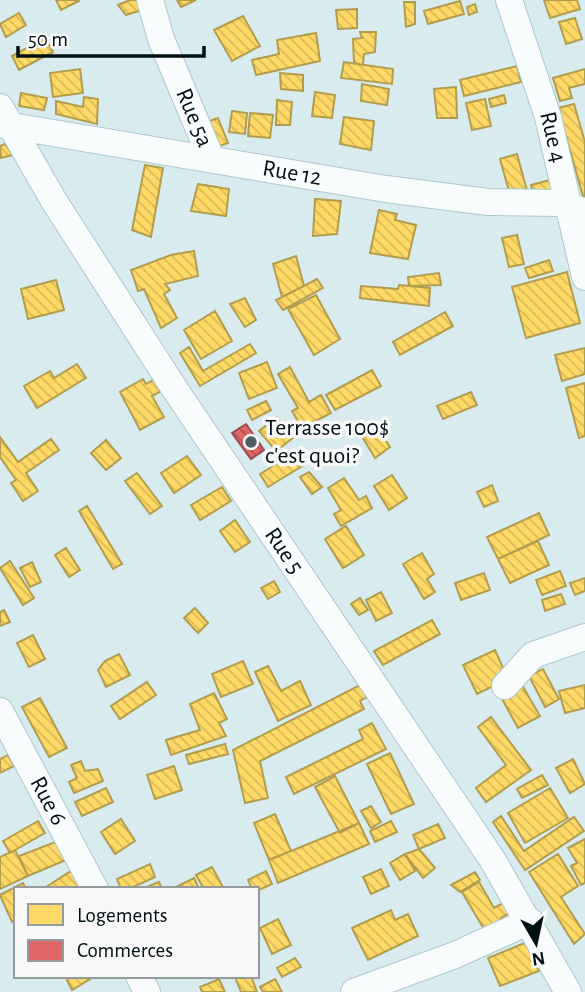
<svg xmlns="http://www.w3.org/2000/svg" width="585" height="992" font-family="'Alegreya Sans',sans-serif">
	<defs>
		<pattern id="homes-back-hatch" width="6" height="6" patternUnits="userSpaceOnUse" patternTransform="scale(1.75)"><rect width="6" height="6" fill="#ffd966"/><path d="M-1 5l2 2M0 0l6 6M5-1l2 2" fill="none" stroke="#d9b958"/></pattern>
		<pattern id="shops-back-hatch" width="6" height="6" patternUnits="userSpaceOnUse" patternTransform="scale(1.75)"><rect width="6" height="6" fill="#e06666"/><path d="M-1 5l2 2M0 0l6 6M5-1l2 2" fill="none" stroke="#b35353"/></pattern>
	</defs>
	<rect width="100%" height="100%" fill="#d8ecf0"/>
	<!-- homes -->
	<path fill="url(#homes-back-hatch)" stroke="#b29d4d" stroke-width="2" d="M56,0h22l1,1 -18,9z
		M130,0h7l5,10 -16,5 -8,-10z
		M177,0h19l-15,7z
		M544,0h33l3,9 -30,9z
		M460,1l4,13 -36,10 -4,-13z
		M404,2h11v22l-9,3z
		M475,4l2,8 -8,3 -2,-8z
		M357,9v19l-19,1 -2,-19z
		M19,13l7,12 -20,12 -6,-13z
		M243,16l17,30 -28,15 -18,-31z
		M575,18l7,21 -16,5 -7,-22z
		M360,32h16l-1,20 -11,2 -1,11 -9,-2 -1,-24 9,-1z
		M316,33l4,28 -64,14 -4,-15 27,-6 -2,-14z
		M45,38l8,14 -34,18 -7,-14z
		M344,62l49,7 -1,15 -51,-6z
		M517,66l4,16 -57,14 -4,-16z
		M80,69l3,24 -30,4 -3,-24z
		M585,69v15l-16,4 3,10 -12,3 -7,-23z
		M280,73l23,2v16l-22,-2z
		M362,84l27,5 -2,16 -26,-4z
		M456,87l1,31h-20l-3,-29z
		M315,92l20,3 -3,23 -20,-2z
		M21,93l26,5 -3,12 -25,-4z
		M504,95l2,8 -15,4 -2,-8z
		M84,97l14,2 -1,25 -41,-10v-13l27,6z
		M485,99l6,27 -19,4 -6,-27z
		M277,100l15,2 -2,23h-14z
		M574,104l11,38v61l-27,-95z
		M232,111l15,2 -2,21 -16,-2z
		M250,113l23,2 -3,23 -22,-2z
		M344,117l30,4 -3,29 -31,-6z
		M218,118l10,25 -14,5 -10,-25z
		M5,144l8,11 -12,3 -1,-12z
		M517,154l12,44 -17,4 -12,-43z
		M145,165l18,3 -12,69 -19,-7z
		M554,179l4,12 -24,6 -3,-12z
		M198,184l31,5 -3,27 -35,-5z
		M315,199l26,2 -4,33 -24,2z
		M379,210l18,4 -2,6 21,5 -8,34 -38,-6z
		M517,235l7,29 -15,3 -7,-29z
		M194,251l4,25 -33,8 5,6 -6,4 13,24 -16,10 -17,-39 -6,2 -7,-21 40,-15z
		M296,256l8,30 -22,11 -9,-33z
		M549,260l4,11 -24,7 -4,-10z
		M567,272l13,51 -54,15 -14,-51z
		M439,273l2,12 -32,1 -1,-9z
		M317,279l6,9 -40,22 -7,-10z
		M56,280l8,30 -36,9 -7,-30z
		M399,285l31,3 -1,18 -69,-8 1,-12 37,3z
		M316,295l24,44 -26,16 -26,-46z
		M245,298l11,22 -11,7 -15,-23z
		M215,311l17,30 -31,18 -17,-29z
		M445,312l8,14 -53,29 -7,-13z
		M250,344l6,9 -56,33 -20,-33 9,-6 14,24z
		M585,348v26l-23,7 -7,-26z
		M267,362l10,26 -28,11 -10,-26z
		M77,364l9,14 -49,30 -13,-22 26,-15 4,7z
		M290,367l19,35 12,-7 10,18 -29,15 -10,-17 6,-3 -20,-34z
		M372,370l9,16 -46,24 -9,-15z
		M160,376l7,12 -15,8 12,21 -24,13 -20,-38 23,-13 3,5z
		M585,383v53l-6,2 -13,-50z
		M471,392l6,13 -34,14 -6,-13z
		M266,401l5,9 -19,10 -5,-10z
		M277,417l16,21 -17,13 -17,-20z
		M378,428l12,19 -15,11 -12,-20z
		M0,437l18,25 33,-23 8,11 -33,23 12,18 -15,10 -12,-18 5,-3 -16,-23z
		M106,440l15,18 -15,12 -15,-17z
		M296,452l8,13 -36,22 -8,-13z
		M187,456l14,19 -27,18 -13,-20z
		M309,472l13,15 -10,7 -12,-17z
		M137,473l25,33 -12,8 -25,-33z
		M392,475l15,23 -18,12 -15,-24z
		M344,478l15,22 7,-4 6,12 -31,18 -7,-12 7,-4 -13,-22z
		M492,485l6,16 -14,6 -7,-15z
		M222,487l9,14 -31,19 -9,-15z
		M87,506l35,58 -9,5 -34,-58z
		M539,513l10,22 -51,24 -11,-22z
		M235,520l15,22 -15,10 -15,-21z
		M346,526l18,29 -21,13 -18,-29z
		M538,541l11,24 -39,18 -12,-24z
		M66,548l14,22 -11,7 -14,-22z
		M422,553l12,21 -7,5 8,13 -11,7 -21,-35z
		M10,561l24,37 -11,7 -23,-37z
		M32,562l9,20 -11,5 -10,-19z
		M560,571l6,15 -24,9 -6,-15z
		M484,573l6,17 -29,10 -6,-17z
		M585,578v13l-10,4 -5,-12z
		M274,581l6,11 -12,7 -7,-11z
		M381,592l11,21 -16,8 -10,-21z
		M561,594l4,10 -20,7 -3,-11z
		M360,598l8,12 -9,5 -8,-11z
		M195,608l13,15 -10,10 -14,-15z
		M4,610l6,12 -10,4v-14z
		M432,620l8,14 -57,31 -9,-14z
		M33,635l12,24 -16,8 -12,-24z
		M495,650l13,29 -31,15 -14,-29z
		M119,654l11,21 -24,12 -8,-17 7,-9z
		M243,661l10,23 -32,13 -9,-23z
		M268,666l13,25 19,-10 11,24 -33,16 -23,-49z
		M543,669l16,30 -14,8 -16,-31z
		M147,682l9,13 -36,24 -9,-13z
		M360,685l7,12 -7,4 4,8 -104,52 8,37 -23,5 -12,-53z
		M522,685l18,31 -22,12 -17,-31z
		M585,685v23l-20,5 -6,-22z
		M214,693l13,26 -8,4 7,13 -55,19 -5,-15 34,-10 -10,-26z
		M40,698l27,50 -18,9 -27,-50z
		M491,717l40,53 -45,32 -10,-14 30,-23 -28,-38z
		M372,723l14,26 -92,45 -8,-17 77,-38 -4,-9z
		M225,744l3,10 -39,10 -3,-9z
		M390,753l24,51 -23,10 -24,-50z
		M8,755l6,11 -14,7v-14z
		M573,759l12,25 -15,9 -14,-25z
		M81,761l4,10 13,-2 5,12 -29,12 -5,-11 8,-4 -6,-13z
		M174,766l8,24 -27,9 -8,-24z
		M542,775l6,10 -26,13 -5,-9z
		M335,776l24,47 -19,10 -25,-46z
		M106,788l7,14 -31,14 -7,-14z
		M550,788l18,30 -43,25 -17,-30z
		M371,806l10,16 -10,6 -10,-17z
		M275,814l16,37 -22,9 -15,-37z
		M501,816l23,35 50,-34 10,14 -59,39 -32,-48z
		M121,819l14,22 -20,13 -14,-22z
		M38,821l7,12 -35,20 -7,-12z
		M391,821l6,11 -22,10 -5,-11z
		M359,823l10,21 -91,39 -9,-23z
		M438,824l7,14 -26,11 -6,-14z
		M585,839v44l-4,2 -10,-19 6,-3 -9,-15z
		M58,841l8,19 -38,16 -9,-20z
		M419,849l16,19 -12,10 -18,-24z
		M15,850l13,26 -28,13v-32z
		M405,854l10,17 -15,9 -10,-17z
		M558,854l20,32 -17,11 24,37 -11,10 -45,-72z
		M150,864l5,13 -26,12h-8l-4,-10z
		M212,867l12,22h-20l-8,-14z
		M381,869l8,17 -18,8 -8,-17z
		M71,871l9,15 -4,3h-33z
		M266,871l6,13 -15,7 -5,-2 -4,-9z
		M475,872l5,8 -20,12 -9,-7z
		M194,878l5,11h-27z
		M159,882l3,7h-20z
		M479,882l15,26 11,-6 6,10 -10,6 5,8 -18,10 -26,-44z
		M23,883l3,6h-10v31l-4,2 -12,-27z
		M391,910l4,10 13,-6 10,22 -50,24 -16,-32z
		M278,919l13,26 -19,9 -12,-26z
		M527,942l12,29 -39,15 -12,-28z
		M295,958l6,9 -19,10 -5,-9z
		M73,976h22l-23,14 -5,-10z
		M251,976l6,16h-16l-6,-15z
		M219,979l6,13h-23l-2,-5z
		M275,979l7,13h-19l-3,-5z"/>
	<!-- shops -->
	<path fill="url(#shops-back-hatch)" stroke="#9d4c4d" stroke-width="2" d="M246,424l18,26 -13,9 -19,-26z"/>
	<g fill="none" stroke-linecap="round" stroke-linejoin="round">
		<!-- street casing -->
		<g stroke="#abc8cd" stroke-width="28">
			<g id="street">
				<path id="s1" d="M150,0l11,39 50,119"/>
				<path id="s2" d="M509,0l39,117 37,160"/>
				<path id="s3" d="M0,107l54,94 122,190 316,468 76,133"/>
				<path id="s4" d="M0,124l386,65 102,13 73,1 24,9"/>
				<path d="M505,686l28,-31 52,-18"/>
				<path id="s5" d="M0,711l95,178"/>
				<path d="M139,976l8,16"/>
				<path d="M354,992l101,-37 75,-34"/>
			</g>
		</g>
		<!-- street -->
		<use href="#street" stroke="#f9fcfd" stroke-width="26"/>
	</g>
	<!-- markers -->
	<circle fill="#4c5d61" stroke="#f8f8f8" stroke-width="2.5" cx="251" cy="442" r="7"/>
	<g text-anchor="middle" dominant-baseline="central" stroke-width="7" stroke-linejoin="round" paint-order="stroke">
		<!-- street labels -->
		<g font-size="24" fill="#001014" stroke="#f8f8f8">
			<text stroke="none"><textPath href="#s1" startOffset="126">Rue 5a</textPath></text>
			<text stroke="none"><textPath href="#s2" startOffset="144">Rue 4</textPath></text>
			<text stroke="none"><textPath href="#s4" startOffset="296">Rue 12</textPath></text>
			<text stroke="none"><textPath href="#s3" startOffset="527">Rue 5</textPath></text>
			<text stroke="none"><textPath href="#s5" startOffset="102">Rue 6</textPath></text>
		</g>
		<!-- poi labels -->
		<g font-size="24" fill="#001014" stroke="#f8f8f8" text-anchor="start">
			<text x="265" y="428">Terrasse 100$<tspan x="265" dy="28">c'est quoi?</tspan></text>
		</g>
	</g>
	<!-- legend -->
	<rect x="14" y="887" width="245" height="91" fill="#f8f8f8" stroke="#959b9d" stroke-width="2"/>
	<rect x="28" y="904" width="35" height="21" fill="#ffd966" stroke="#959b9d" stroke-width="2"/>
	<text x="77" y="922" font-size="21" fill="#001014">Logements</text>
	<rect x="28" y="940" width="35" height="21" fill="#e06666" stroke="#959b9d" stroke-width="2"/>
	<text x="77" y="957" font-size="21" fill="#001014">Commerces</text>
	<!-- north arrow -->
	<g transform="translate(536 943) rotate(171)" stroke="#f8f8f8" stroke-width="5" paint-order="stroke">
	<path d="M0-5L12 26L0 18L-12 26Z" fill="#001014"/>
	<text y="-10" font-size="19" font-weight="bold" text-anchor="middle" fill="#001014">N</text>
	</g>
	<!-- scale -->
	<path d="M18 46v10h186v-10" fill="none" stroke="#001014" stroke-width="3.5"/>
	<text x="28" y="46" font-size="21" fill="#001014" stroke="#f8f8f8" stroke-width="5" paint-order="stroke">50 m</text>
</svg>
